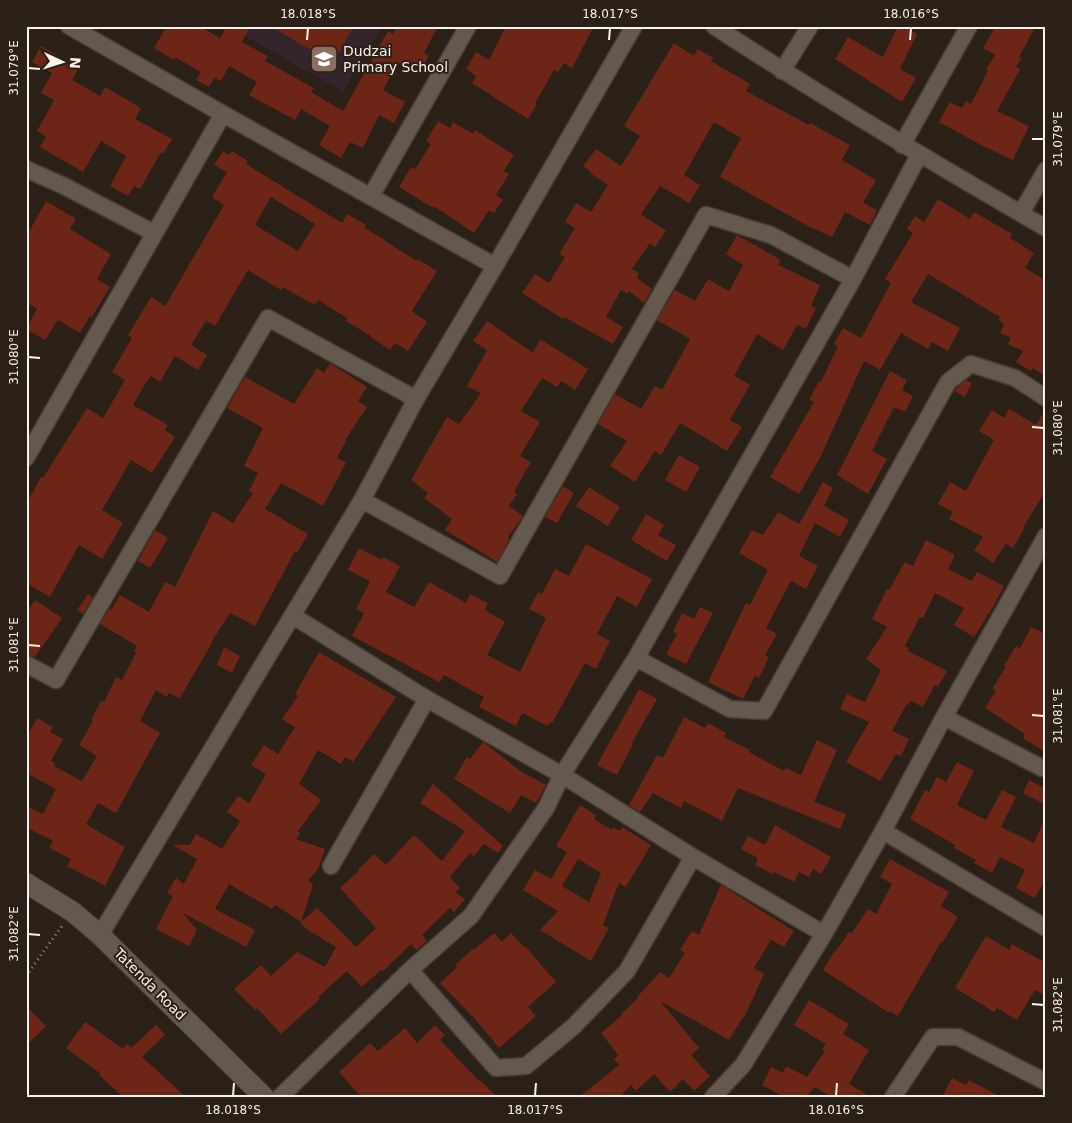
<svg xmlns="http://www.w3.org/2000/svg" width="1072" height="1123" font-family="'DejaVu Sans',sans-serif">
	<rect width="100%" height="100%" fill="#2a2016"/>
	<!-- education -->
	<path fill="#35232b" d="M228,26h154l-39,66z"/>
	<!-- building -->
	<path fill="#6d2515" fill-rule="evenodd" d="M167,26h32l21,12 7,-12h24l-9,16 26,14 -3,5 49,27 -3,4 32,19 45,-80 5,3 4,-8h41l-14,27 5,3 -11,19 -20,-13 -15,28 22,12 -11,21 -15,-8 -16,33 -13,-6 -9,16 -22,-13 11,-19 -29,-17 -6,11 -46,-25 8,-13 -28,-16 -8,15 -7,-3 -5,9 -13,-7 5,-8 -26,-15 -1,3 -20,-12z
		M270,26h84l-21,37z
		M506,26h88l-22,42 -8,-5 -6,9 -4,-2 -19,33 2,1 -9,15 -56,-36 4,-7 -10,-7 10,-17 13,8z
		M898,26h4l15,8 -17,35 16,9 -14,24 -67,-43 13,-22 35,20z
		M996,26h40l-17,31 2,1 -5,9 4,2 -23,42 32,15 -16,34 -30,-14 -44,-24 11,-20 12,6 4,-7 5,3 17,-33 -2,-1 9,-15 -12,-7z
		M674,43l20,13 4,-7 15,9 -2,3 39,23 -4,7 63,34 1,-2 40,22 -8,15 34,20 -13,23 14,7 -7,15 -25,-13 -13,25 -26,-12 -86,-48 21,-39 -27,-16 -30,53 16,10 -11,18 -29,-17 -19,28 25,17 -11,16 -5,-4 -18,26 7,4 -2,5 15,11 -8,14 -15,-12 -2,3 -6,-4 -15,27 17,10 -10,17 -49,-27 -1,2 -41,-26 13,-19 14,9 16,-26 -6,-3 16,-26 -10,-6 11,-19 15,9 17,-27 -18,-12 1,-1 -8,-6 13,-17 25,17 19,-30 -16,-10z
		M41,46l38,22 -7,12 28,16 5,-9 36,21 -6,11 37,20 -9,15 -2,-2 -21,37 -6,-3 -6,10 -18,-10 16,-30 -25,-15 -18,31 -43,-25 6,-10 -9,-6 17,-31 -13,-7 11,-20 -20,-11z
		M438,121l12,7 3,-6 20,12 2,-4 39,25 -10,16 5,3 -13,21 7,5 -9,13 -5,-3 -15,23 -40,-27 -1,2 -34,-21 12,-20 4,2 16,-25 -5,-3z
		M223,151l6,4 3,-4 16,10 -2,3 96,59 5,-9 19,11 -1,3 20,12v1l32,20 1,-2 19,12 -25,40 15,11 -19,29 -13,-8 -5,7 -19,-13v-1l-25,-15 1,-3 -29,-18 -3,5 -33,-18 -1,3 -33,-20 -33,56 -9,-5 -15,24 16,10 -9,15 -23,-14 -15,26 -9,-6 -9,13 -9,16 35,20 -3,5 10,7 -23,36 -21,-13 -29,50 21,13 -21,36 -23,-14 -29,52 -24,-14v-79l15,-27 2,1 44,-70 16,10 22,-38 -13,-8 20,-34 -4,-3 23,-38 14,9 59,-101 -12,-8 15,-25 -13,-7zM271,197l44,27 -17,27 -43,-26z
		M938,199l32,20 4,-7 38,22 -2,4 24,15 -9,15 21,13v95l-13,-8 -2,3 -15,-9 7,-11 -15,-7 3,-6 -11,-5 4,-9 -6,-4 2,-3 -72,-43 -17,28 49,26 -12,23 -16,-9 -4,7 -27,-16 -21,37 -16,-9 -44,97 -21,36 -29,-17 44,-75 -5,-2 10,-19 2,1 17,-36 -4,-2 9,-16 18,10 30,-55 -6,-4 28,-46 -6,-4 8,-13 9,6z
		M46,201l30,18 -6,10 41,25 -14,25 13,8 -18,30 -2,-1 -10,17 -22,-13 -13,20 -19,-11 11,-20 -11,-7v-65z
		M737,235l44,25 -3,5 42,20 -9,21 5,2 -10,21 -9,-4 -14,25 -26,-16 -23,42 16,9 -20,35 12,7 -15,24 -47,-28 -19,32 -6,-4 -20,31 -25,-16 17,-25 -29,-17 17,-30 26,15 14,-23 7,4 28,-51 -33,-19 18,-30 20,11 13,-22 21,12 14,-26 -17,-11z
		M487,321l46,32 7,-14 48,30 -13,21 -14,-9 -4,6 -15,-9 -21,33 19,11 -20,34 11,6 -17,30 3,2 -8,12 14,10 -15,21 2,1 -13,24 -52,-32 7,-11 -28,-21 4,-5 -17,-13 36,-63 12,7 22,-31 -14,-7 20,-36 -14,-9z
		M330,363l37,24 -9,14 9,6 -22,33 1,1 -9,17 9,5 -23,43 -42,-23 -16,26 43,25 -11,19 -2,-2 -40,75 -25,-13 -18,28h1l-33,57 -11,-5 -2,4 -11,-7 -16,31 20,12 -44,80 -18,-10 -12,21 39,23 -20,39 -38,-20 4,-7 -22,-11 4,-7 -27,-14v-21l17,8 13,-25 -30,-16v-35l11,-20 16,9 -3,5 13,7 -12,22 4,2 -1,3 28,15 15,-25 -18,-11 14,-24 -2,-1 10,-19 3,1 12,-25 6,3 14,-27 -2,-1 3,-6 -37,-22 9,-15 2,1 9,-15 29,17 16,-30 10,5 38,-76 20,12 20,-30 -4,-2 9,-18 -14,-7 19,-38 -36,-20 18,-31 49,27 23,-36 7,5z
		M890,371l17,9 -5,10 11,6 -8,16 -11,-5 -22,44 15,8 -19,35 -31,-19z
		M966,380l6,3 -7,14 -11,-6z
		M1046,408v82l-23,38 1,1 -11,19 -7,-4 -13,19 -19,-13 9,-13 -34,-18 4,-7 -15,-8 12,-22 16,9 28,-51 -15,-9 13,-21 12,8 5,-9 27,16z
		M679,455l21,12 -14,25 -21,-12z
		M823,482l10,6 -9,18 25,14 -9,17 -25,-14 -16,33 19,10 -12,23 -15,-8 -25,47 11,6 -12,21 4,2 -10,21 -4,-2 -12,23 -35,-17 38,-79 4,2 18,-35 -29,-17 13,-23 11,5 15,-23 21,12z
		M563,486l11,7 -17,30 -12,-6z
		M589,487l31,20 -12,19 -32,-20z
		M646,514l18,11 -6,10 18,10 -9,16 -36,-21z
		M155,530l13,8 -18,30 -12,-7z
		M926,540l29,15 -7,14 24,12 5,-9 27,14 -11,21 -19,30 -20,-12 10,-17 -29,-15 -12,25 -3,-1 -15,29 4,2 -1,3 39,20 -9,16 -3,-2 -12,22 -12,-6 -2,4 -2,-2 -15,28 17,8 -8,17 -5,-2 -16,27 -34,-19 23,-40 -29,-13 7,-15 18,8 16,-32 -15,-11 21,-32 -15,-8 15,-30 2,1 16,-28 8,4z
		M586,544l66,35 -15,28 -20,-11 -20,38 13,7 -14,28 -11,-6 -33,60 -2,-1 -2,4 -26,-13 -6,13 -37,-19 5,-10 -40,-22 -5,7 -87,-46 12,-23 -8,-4 14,-28 -22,-11 11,-22 23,12 1,-3 17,9 -14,26 28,15 15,-25 37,21 4,-9 18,9 -3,7 20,12 -18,33 33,17 26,-54 -17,-9 9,-17 4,2 13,-25 14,7z
		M88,594l5,4 -10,16 -6,-4z
		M35,600l27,18 -27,39 -9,-3v-41z
		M700,607l13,6 -27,51 -20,-10 11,-20 -4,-2 9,-19 12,6z
		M1031,627l15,7v118l-23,-14 2,-4 -40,-26 11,-17 -4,-2 14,-22 -2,-1 12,-20 4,3z
		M224,647l16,9 -8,17 -15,-8z
		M319,652l77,45 -43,65 -8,-5 -4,7 -23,-14 -19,34 22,16 -23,31 2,2 -4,6 29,10 -7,20 -10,11 5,5 -12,37 -26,-17 -3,4 -43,-25 -14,25 40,21 -9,17 -63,-34 14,17 -8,16 -33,-17 17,-33 -6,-3 9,-15 8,6 13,-25 -24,-14h17l6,-11 26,15 18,-28 -13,-9 11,-16 11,7 17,-29 -15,-9 13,-20 14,9 17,-27 -13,-8 16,-23 -3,-2z
		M639,689l18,10 -25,44 1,1 -16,31 -20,-10z
		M684,717l21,11 3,-5 18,10 -2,4 26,13 -1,2 35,19 2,-3 15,7 16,-35 20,10 -23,52 32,12 -6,15 -102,-41 -16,33 -38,-20 -3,7 -28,-15 -13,19 -11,-7 28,-50 6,3z
		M483,742l39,30 24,13 -10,18 -15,-8 -11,18 -56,-34 13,-22 3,2z
		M957,762l17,9 -17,34 29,15 16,-30 14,7 -15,30 33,16 12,-27v62l-11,20 -19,-10 9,-18 -25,-13 -8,16 -18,-10 2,-3 -22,-12 1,-3 -45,-26 15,-29 4,2 8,-15 9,5z
		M1029,780l17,9v16l-23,-12z
		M433,784l70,62 -5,7 -14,-9 -10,12 -4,-3 -20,24 10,11 -5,4 10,7 -11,13 -4,-4 -28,27 5,6 -10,9 -6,-6 -28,27 -2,-1 -19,17 -15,-16 -29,26 2,2 -39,35 -24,-26 -2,2 -21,-21 27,-24 10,11 26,-24 28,15 11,-20 -28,-17 -8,-7 17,-15 39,39 20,-19 -36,-40 19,-17 -1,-1 16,-16 12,11 28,-30 28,26 23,-30 -45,-28z
		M580,805l16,10 -2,4 18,11 1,-3 7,4 2,-4 29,18 -25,42 -7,-4 -16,42 6,3 -18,33 -51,-31 18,-19 -35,-21 12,-20 16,9 16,-27 -11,-6zM578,859l23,14 -12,29 -27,-16z
		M775,825l56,32 -10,17 -8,-5 -4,8 -10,-5 -5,10 -20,-10 -1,2 -18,-9 3,-7 -17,-9 7,-13 17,9z
		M890,859l59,33 -8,14 17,11 -16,26 -1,-1 -43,74 -8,-5 -1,2 -66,-43 12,-20 1,1 13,-19 3,1 16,-24 8,5 16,-30 -12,-7z
		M721,885l73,46 -10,16 -13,-7 -17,28 10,6 -20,44 -1,-1 -14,23 -69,-39 39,47 -8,7 19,21 -16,15 -11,-12 -13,13 -16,-18 -18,17 -5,-6 -11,12h-41l40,-32 -5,-6 4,-4 -17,-22 21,-18 -1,-1 17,-16 -1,-1 23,-25 9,6 16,-25 -5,-3 12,-19 7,4z
		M494,933l8,9 9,-9 13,14 1,-1 31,36 -28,25 8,9 -37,32 -25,-30 -34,-35 17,-16 -2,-2 19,-17 1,1z
		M986,936l23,14 3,-6 34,19v33l-11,-6 -18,30 -20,-12 -3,4 -39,-24z
		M809,1000l40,24 -6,10 26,16 -20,34 22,13h-40l-16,-10 -8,10h-23l-22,-12 9,-18 12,6 3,-7 21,11 18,-26 -3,-2 4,-5 -32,-19z
		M26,1006l20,20 -20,20z
		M85,1022l38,27 4,-5 4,4 25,-23 9,10 -23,22 44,40h-63l-24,-22 2,-1 -35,-26z
		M435,1025l10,10 -5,5 39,41 1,-1 17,17h-136l-22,-25 31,-29 8,8 27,-23 12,15z
		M952,1078l14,7 3,-5 32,17h-59z"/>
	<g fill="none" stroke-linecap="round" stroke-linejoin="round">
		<!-- minor casing -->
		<g stroke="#463c36" stroke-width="19">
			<path id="minor" d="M69,26l154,88 272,152
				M714,26c108,71 219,137 332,202
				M782,71l28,-45
				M902,145l67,-119
				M26,169l38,17 90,47
				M371,196l97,-170
				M1021,213l25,-43
				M26,458l197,-344
				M362,500l138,76 206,-361 65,20 82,44
				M293,616l134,83 135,76 131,82 131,77
				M636,658l94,51 34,2 184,-329 23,-18 44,14 31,20
				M26,664l30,16 212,-362 148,81
				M944,717l98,51h4
				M883,831l163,97
				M331,866l96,-167
				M100,935l262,-435 54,-101 79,-133 139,-240
				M410,970l86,98 30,-2 47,-39 54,-56 66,-114
				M280,1097l130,-127 61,-54 75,-108 16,-33 74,-117 217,-379 66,-124
				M713,1097l30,-32 81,-131 59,-103 61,-114 102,-181
				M893,1097l40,-60h25l88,45"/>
		</g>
		<!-- tertiary casing -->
		<g stroke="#463c36" stroke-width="22">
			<path id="tertiary" d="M26,883l47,29 27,23 164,162"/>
		</g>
		<!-- path -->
		<path stroke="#968d85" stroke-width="3" stroke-dasharray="1 4" stroke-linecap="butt" d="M26,976l36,-50"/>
		<!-- minor -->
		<use href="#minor" stroke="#65594e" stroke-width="16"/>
		<!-- tertiary -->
		<use href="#tertiary" stroke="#65594e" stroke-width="20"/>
	</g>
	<!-- ticks -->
	<path fill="none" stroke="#fbf3ed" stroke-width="2" d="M307,40l1,-12M609,40l1,-12M910,40l1,-12M28,68l12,1M1032,139h12M28,357l12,1M1032,427l12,1M28,645l12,1M1032,715l12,1M28,934l12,1M1032,1004l12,1M233,1096l1,-13M535,1096l1,-13M836,1096l1,-13"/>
	<!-- icons -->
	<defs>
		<g id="school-square" transform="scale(1.4375)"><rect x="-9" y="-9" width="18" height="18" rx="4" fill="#8d6e63" stroke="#2a2016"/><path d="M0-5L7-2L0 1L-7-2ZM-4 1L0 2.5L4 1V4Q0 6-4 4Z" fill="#fff"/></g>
	</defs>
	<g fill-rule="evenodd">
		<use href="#school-square" x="324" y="59"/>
	</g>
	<g text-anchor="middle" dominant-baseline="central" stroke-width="4" stroke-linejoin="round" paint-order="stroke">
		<!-- poi labels -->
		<g font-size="14" fill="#fbf3ed" stroke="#2a2016" text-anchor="start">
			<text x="343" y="51">Dudzai<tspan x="343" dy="16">Primary School</tspan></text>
		</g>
		<!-- street labels -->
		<g font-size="14" fill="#fbf3ed" stroke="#2a2016">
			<text transform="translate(150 984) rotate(45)">Tatenda Road</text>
		</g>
	</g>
	<!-- border -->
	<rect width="1072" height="1123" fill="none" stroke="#2a2016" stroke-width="55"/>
	<!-- north arrow -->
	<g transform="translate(62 62) rotate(94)" stroke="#2a2016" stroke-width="4" paint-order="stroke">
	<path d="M0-4L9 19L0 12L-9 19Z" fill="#fbf3ed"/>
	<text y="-8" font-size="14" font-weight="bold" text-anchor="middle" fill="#fbf3ed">N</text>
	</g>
	<rect x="28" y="28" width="1016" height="1068" fill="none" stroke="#fbf3ed" stroke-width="2"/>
	<g font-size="12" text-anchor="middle" fill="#fbf3ed">
		<text x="308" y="18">18.018°S</text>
		<text x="610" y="18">18.017°S</text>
		<text x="911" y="18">18.016°S</text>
		<text transform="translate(14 68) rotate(-90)" y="4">31.079°E</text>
		<text transform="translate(1058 139) rotate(-90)" y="4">31.079°E</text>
		<text transform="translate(14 357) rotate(-90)" y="4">31.080°E</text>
		<text transform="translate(1058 428) rotate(-90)" y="4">31.080°E</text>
		<text transform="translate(14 645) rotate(-90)" y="4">31.081°E</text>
		<text transform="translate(1058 716) rotate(-90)" y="4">31.081°E</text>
		<text transform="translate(14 934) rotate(-90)" y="4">31.082°E</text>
		<text transform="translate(1058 1005) rotate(-90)" y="4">31.082°E</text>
		<text x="233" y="1114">18.018°S</text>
		<text x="535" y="1114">18.017°S</text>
		<text x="836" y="1114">18.016°S</text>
	</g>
</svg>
